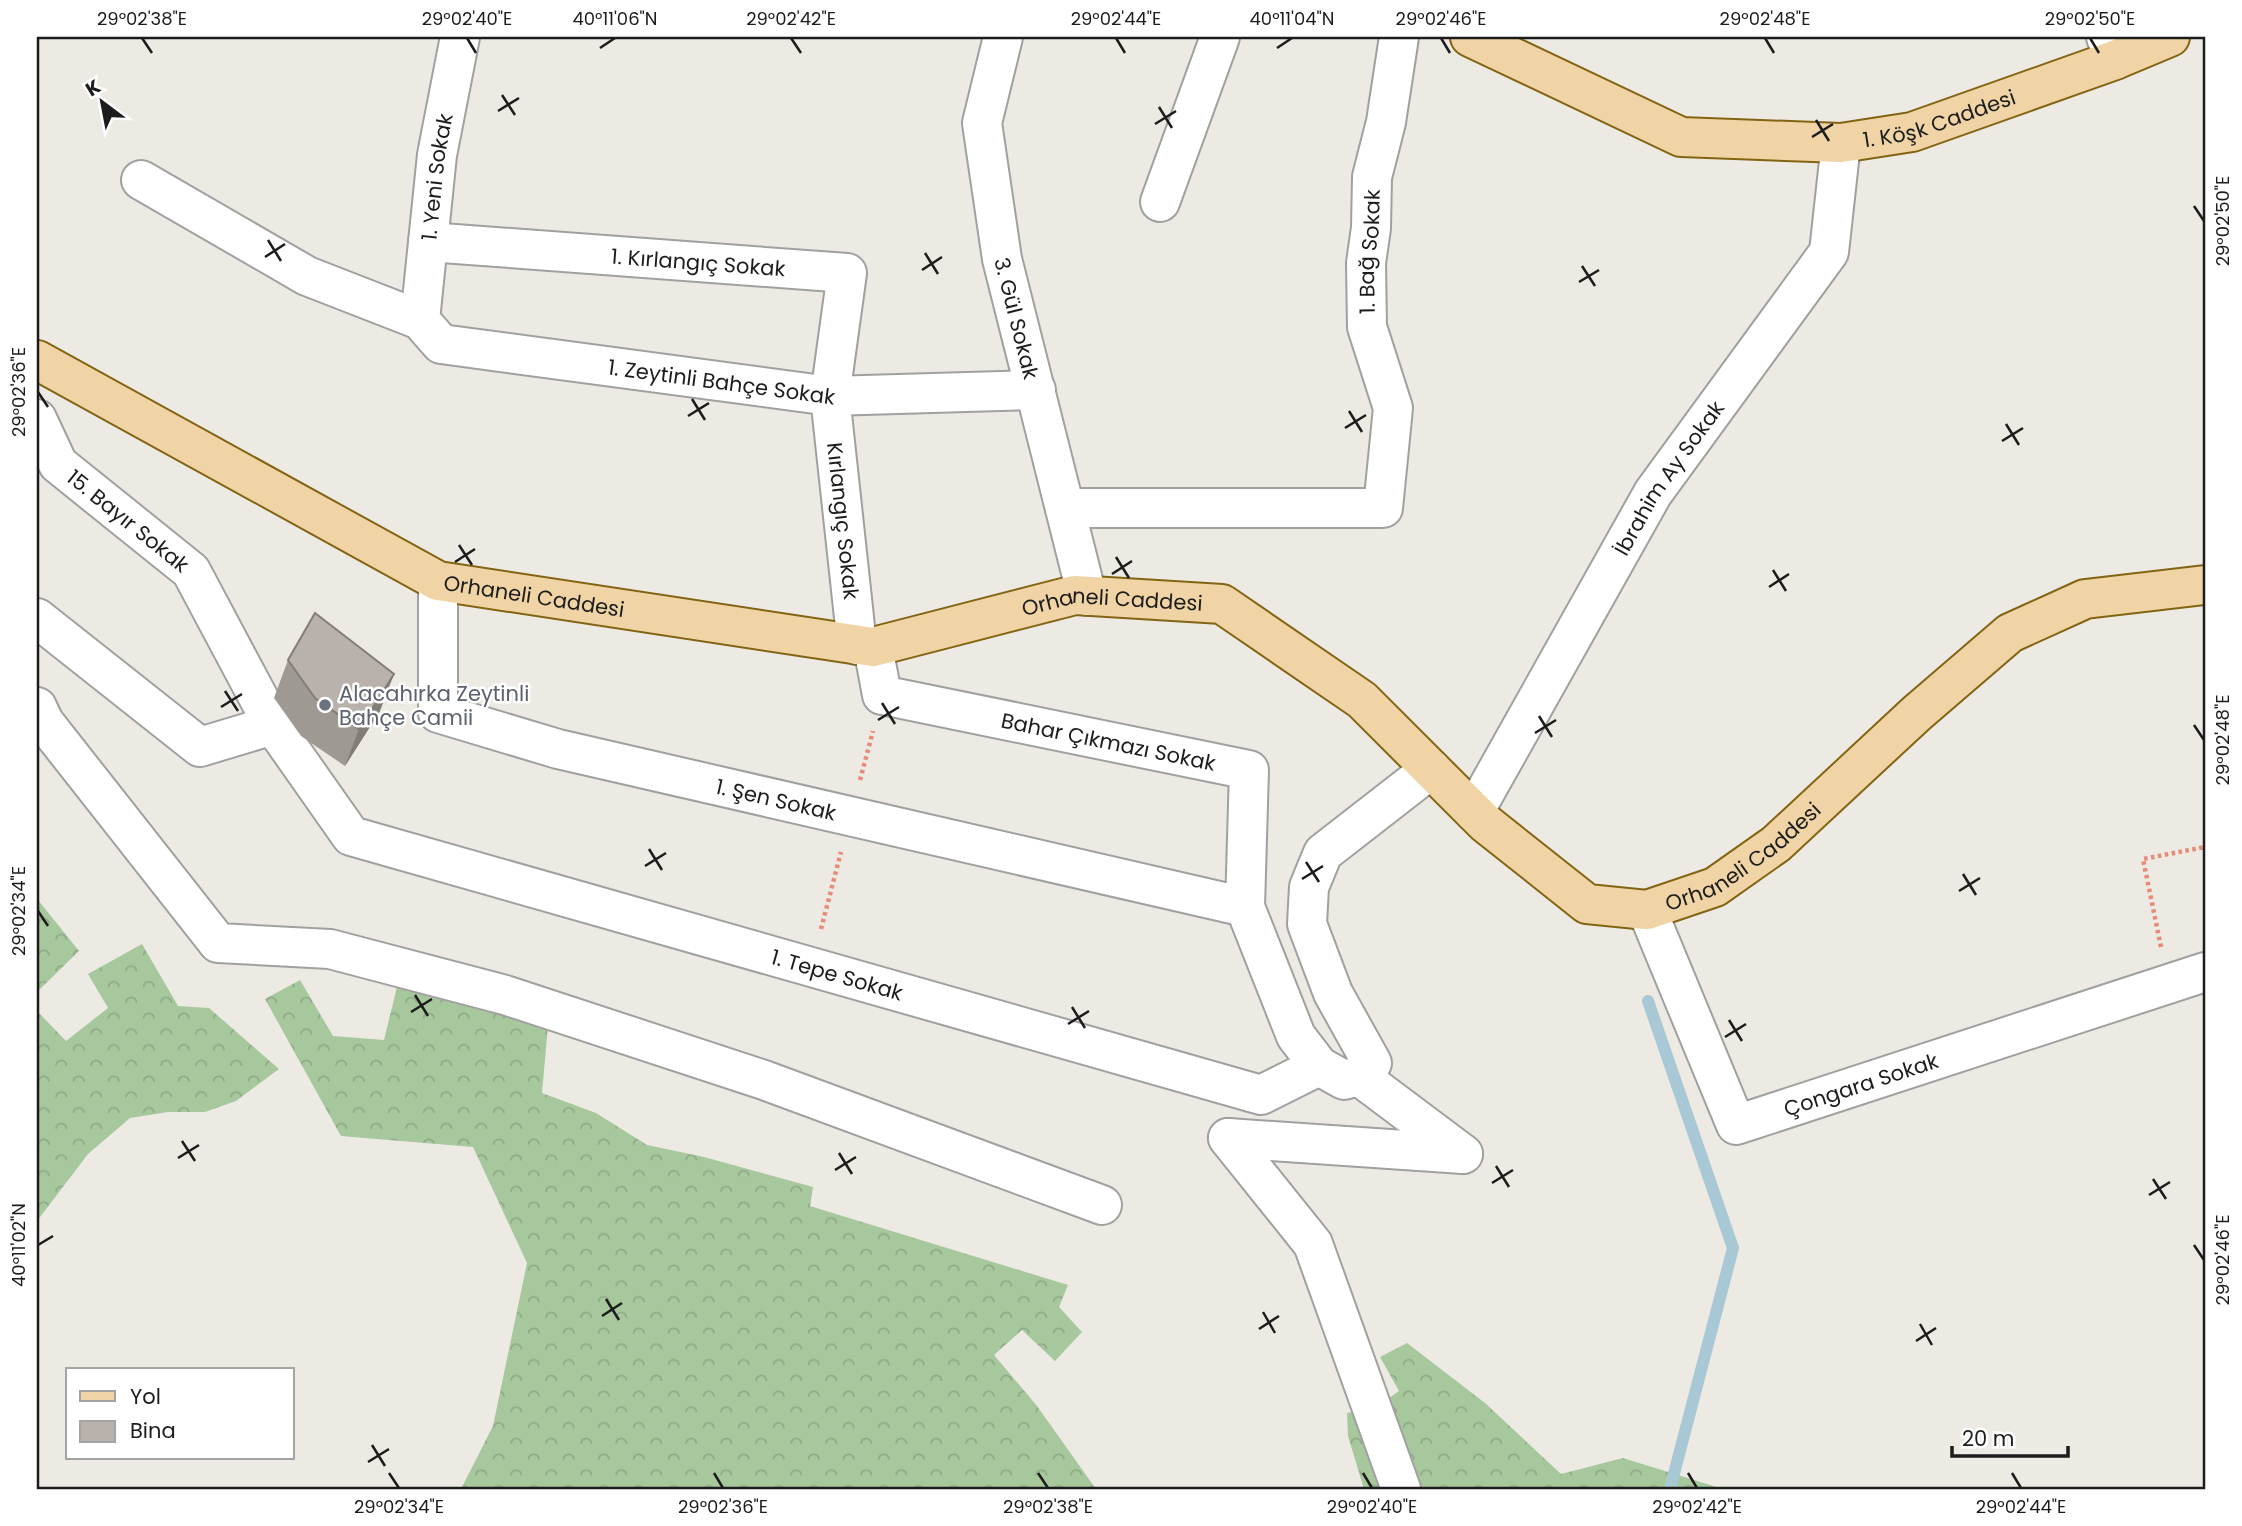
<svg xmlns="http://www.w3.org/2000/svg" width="2242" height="1526" font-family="Poppins,sans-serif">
	<defs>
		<pattern id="forest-crowns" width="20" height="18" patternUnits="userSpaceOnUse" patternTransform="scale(1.75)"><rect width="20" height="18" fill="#a7c79d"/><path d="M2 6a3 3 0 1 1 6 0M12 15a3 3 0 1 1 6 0" fill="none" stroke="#8faa87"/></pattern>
	</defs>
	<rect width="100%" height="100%" fill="#eceae3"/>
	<!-- forest -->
	<path fill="url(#forest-crowns)" d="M38,900l41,51 -42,41v-91z
		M142,944l36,62 31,2 70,61 -43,32 -31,11h-37l-38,6 -42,36 -51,67v-210l29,30 42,-33 -20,-34z
		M300,980l33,56 51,4 14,-57 150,43 -6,67 54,20 51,32 57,12 109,30 -3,19 258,79 -9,22 23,25 -27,29 -33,-31 -28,25 43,51 59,83h-635l32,-63 34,-163 -54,-116 -132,-11 -76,-137z
		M1407,1343l78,60 76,71 62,-16 100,31h-359l-16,-53 -1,-23 10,-2 33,19 -1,-32 10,-7 -19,-34z"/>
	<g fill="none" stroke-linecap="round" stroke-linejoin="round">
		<!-- stream -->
		<path stroke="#a9c8d5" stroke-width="12" d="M1648,1001l85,247 -63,241"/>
		<!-- minor casing -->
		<g stroke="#a0a0a0" stroke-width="42">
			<g id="minor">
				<path id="s1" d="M1003,37l-21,86 20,136 85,337"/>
				<path d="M2106,37l9,23"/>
				<path id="s2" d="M141,180l166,96 113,44 21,24 389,52 206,-6"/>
				<path d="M1160,202l60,-165"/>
				<path id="s3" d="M428,242l419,31 -17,123 27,249"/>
				<path id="s4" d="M420,320l17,-165 23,-118"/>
				<path id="s5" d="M37,419l21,45 133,107 82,154 78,111 910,259 58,-29"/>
				<path id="s6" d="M1065,508h318l10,-100 -26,-81 -1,-64 5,-35 1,-51 14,-55 13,-85"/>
				<path id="s7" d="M438,581v132l120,36 687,158"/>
				<path d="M37,618l163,129 73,-22"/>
				<path id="s8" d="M873,647l9,48 367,75 -4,137 51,129 23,30 25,14 15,-4 13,-13 -39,-70 -26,-69 2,-37 14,-34 108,-84"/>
				<path d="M37,707l7,15 174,221 112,6 175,46 259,85 338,125"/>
				<path id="s9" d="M1474,812l179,-319 176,-241 12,-109"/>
				<path id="s10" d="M1647,910l89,215 469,-153"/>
				<path d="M1359,1076l104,78"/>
				<path d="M1228,1138l85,106 88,245"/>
				<path d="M1228,1138l235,16"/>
			</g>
		</g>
		<!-- major casing -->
		<g stroke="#836412" stroke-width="42">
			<g id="major">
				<path id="s11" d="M1470,37l211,100 160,6 71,-11 203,-72 55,-23"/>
				<path id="s12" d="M37,360l401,221 435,66 202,-52 147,9 140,96 123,123 102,81 60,6 68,-23 61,-43 141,-131 93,-80 75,-34 120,-14"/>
			</g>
		</g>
		<!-- path -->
		<path stroke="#e88a78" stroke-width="4.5" stroke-dasharray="3.5 3.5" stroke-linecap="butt" d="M860,780l13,-49
			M821,929l20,-77
			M2161,947l-18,-88 62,-12"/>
		<!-- minor -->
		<use href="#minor" stroke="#fff" stroke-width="38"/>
		<!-- major -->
		<use href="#major" stroke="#f0d4a5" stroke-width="38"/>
	</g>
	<!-- wall -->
	<path fill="#9f9994" d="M288,660l92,51 -35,55 -44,-30 -27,-38z"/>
	<!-- shaded-wall -->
	<path fill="#827d78" d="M394,674l-14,37 -35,55 14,-37z"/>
	<!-- building -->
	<path fill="#b9b2ac" stroke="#827d78" stroke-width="2" d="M315,613l79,61 -35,55 -44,-31 -27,-38z"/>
	<!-- ticks -->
	<path fill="none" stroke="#1c1c1c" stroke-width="2.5" d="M142,38l10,15M467,38l9,15M791,38l10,15M1116,38l9,15M1441,38l9,15M1765,38l9,15M2090,38l9,15M600,48l15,-10M1277,48l15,-10M502,95l13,20M1159,107l13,21M498,111l21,-13M1816,120l13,21M1155,124l21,-13M1812,137l21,-13M2194,206l10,15M268,240l13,21M925,253l13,21M265,257l20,-13M1582,266l13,20M922,270l20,-13M1579,282l20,-12M38,392l10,15M692,399l13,21M1349,411l13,21M688,416l21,-13M2006,424l13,21M1345,428l21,-13M2002,441l21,-13M459,545l13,20M1116,557l13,21M455,562l20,-13M1773,570l13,21M1112,574l20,-13M1769,587l20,-13M225,691l13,20M882,703l13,21M221,707l21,-13M1539,716l13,21M878,720l21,-13M2194,725l10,15M1535,733l21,-13M649,849l13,21M1306,862l13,20M645,866l21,-13M1963,874l13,21M1302,879l21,-13M1959,891l21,-13M38,911l10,15M415,995l13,21M1072,1007l13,21M411,1012l21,-13M1729,1020l13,21M1068,1024l21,-13M1725,1037l21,-13M182,1141l13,20M839,1153l13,21M178,1158l21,-13M1496,1166l13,21M835,1170l21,-13M2153,1179l13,20M1492,1183l21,-13M2149,1195l21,-13M38,1245l15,-9M2194,1245l10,15M606,1299l13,21M1263,1312l12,21M602,1316l20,-13M1920,1324l12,21M1259,1329l20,-13M1916,1341l20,-13M372,1445l13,21M368,1462l21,-13M389,1473l10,15M714,1473l9,15M1038,1473l10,15M1363,1473l9,15M1688,1473l9,15M2012,1473l9,15"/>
	<!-- markers -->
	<circle fill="#6b7280" stroke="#fff" stroke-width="2.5" cx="325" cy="705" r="7"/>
	<g text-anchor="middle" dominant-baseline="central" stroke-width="5" stroke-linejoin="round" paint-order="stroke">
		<!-- street labels -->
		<g font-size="21" fill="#1c1c1c" stroke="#fff">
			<text stroke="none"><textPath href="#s11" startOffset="495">1. Köşk Caddesi</textPath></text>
			<text stroke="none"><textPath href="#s4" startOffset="144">1. Yeni Sokak</textPath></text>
			<text stroke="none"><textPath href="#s6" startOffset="579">1. Bağ Sokak</textPath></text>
			<text stroke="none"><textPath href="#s3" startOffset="271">1. Kırlangıç Sokak</textPath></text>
			<text stroke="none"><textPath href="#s1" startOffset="287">3. Gül Sokak</textPath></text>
			<text stroke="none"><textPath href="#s2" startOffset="628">1. Zeytinli Bahçe Sokak</textPath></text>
			<text stroke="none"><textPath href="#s9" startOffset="387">İbrahim Ay Sokak</textPath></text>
			<text stroke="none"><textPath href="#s3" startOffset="670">Kırlangıç Sokak</textPath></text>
			<text stroke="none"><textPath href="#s5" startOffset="140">15. Bayır Sokak</textPath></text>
			<text stroke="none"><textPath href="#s12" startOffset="555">Orhaneli Caddesi</textPath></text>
			<text stroke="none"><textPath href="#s12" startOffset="1143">Orhaneli Caddesi</textPath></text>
			<text stroke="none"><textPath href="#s8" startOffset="280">Bahar Çıkmazı Sokak</textPath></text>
			<text stroke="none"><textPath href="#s7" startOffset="481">1. Şen Sokak</textPath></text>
			<text stroke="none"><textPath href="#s12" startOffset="1899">Orhaneli Caddesi</textPath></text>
			<text stroke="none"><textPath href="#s5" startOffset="1036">1. Tepe Sokak</textPath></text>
			<text stroke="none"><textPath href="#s10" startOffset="364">Çongara Sokak</textPath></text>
		</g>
		<!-- worship labels -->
		<g font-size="21" fill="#5b616d" stroke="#fff" text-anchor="start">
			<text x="339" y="693">Alacahırka Zeytinli<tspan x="339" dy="24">Bahçe Camii</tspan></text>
		</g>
	</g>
	<!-- border -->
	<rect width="2242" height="1526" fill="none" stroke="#ffffff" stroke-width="77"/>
	<!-- legend -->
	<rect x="66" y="1368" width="228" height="91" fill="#ffffff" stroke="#a4a4a4" stroke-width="2"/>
	<rect x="80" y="1391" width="35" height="10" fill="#f0d4a5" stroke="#a4a4a4" stroke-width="2"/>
	<text x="130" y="1404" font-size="21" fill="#1c1c1c">Yol</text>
	<rect x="80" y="1421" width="35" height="21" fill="#b9b2ac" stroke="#a4a4a4" stroke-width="2"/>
	<text x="130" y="1438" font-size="21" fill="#1c1c1c">Bina</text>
	<!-- north arrow -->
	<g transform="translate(102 102) rotate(328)" stroke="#ffffff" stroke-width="5" paint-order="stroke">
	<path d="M0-5L12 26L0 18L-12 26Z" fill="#1c1c1c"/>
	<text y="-10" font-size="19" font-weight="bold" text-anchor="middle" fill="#1c1c1c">K</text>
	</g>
	<!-- scale -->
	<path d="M1952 1446v10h116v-10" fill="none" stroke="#1c1c1c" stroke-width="3.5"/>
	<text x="1962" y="1446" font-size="21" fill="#1c1c1c" stroke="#ffffff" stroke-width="5" paint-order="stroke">20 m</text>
	<rect x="38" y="38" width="2166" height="1450" fill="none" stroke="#1c1c1c" stroke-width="2.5"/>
	<g font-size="18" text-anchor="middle" fill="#1c1c1c">
		<text x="142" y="25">29°02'38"E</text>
		<text x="467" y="25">29°02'40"E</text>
		<text x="615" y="25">40°11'06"N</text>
		<text x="791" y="25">29°02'42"E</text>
		<text x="1116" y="25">29°02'44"E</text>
		<text x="1292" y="25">40°11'04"N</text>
		<text x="1441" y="25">29°02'46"E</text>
		<text x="1765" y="25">29°02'48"E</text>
		<text x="2090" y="25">29°02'50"E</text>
		<text transform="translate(2223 221) rotate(-90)" y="6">29°02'50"E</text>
		<text transform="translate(19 392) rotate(-90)" y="6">29°02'36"E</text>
		<text transform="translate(2223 740) rotate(-90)" y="6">29°02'48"E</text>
		<text transform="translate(19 911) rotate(-90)" y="6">29°02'34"E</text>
		<text transform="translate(19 1245) rotate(-90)" y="6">40°11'02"N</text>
		<text transform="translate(2223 1260) rotate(-90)" y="6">29°02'46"E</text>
		<text x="399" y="1513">29°02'34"E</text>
		<text x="723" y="1513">29°02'36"E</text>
		<text x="1048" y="1513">29°02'38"E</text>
		<text x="1372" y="1513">29°02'40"E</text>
		<text x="1697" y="1513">29°02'42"E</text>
		<text x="2021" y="1513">29°02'44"E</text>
	</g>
</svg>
